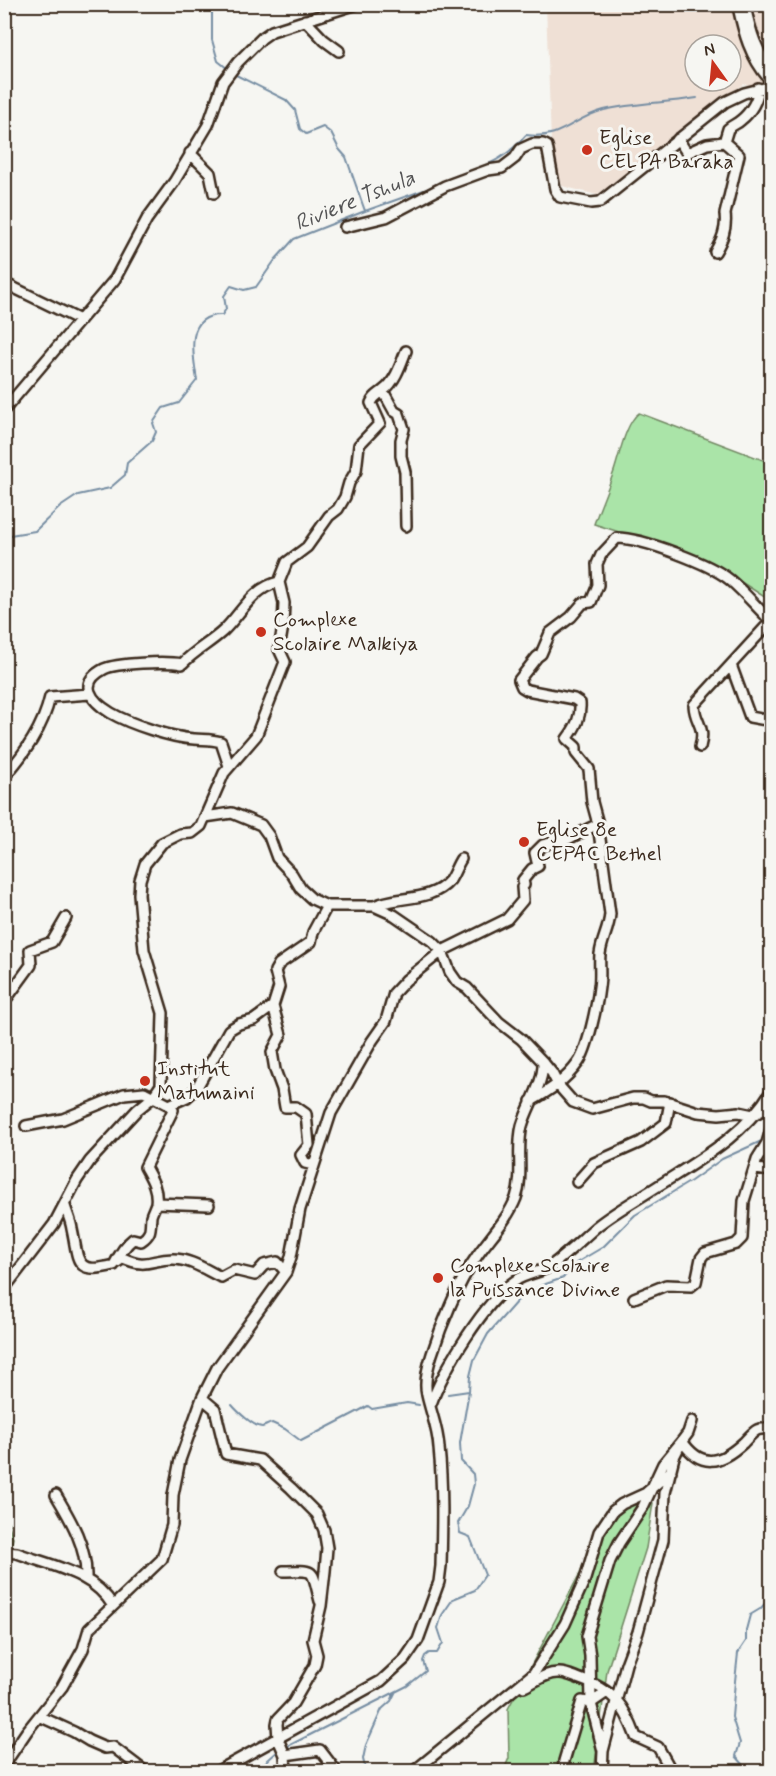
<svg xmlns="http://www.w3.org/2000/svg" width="776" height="1776" font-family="Mynerve,sans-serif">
	<rect width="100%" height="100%" fill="#f6f6f2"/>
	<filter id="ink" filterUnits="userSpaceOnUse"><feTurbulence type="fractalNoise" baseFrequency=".0167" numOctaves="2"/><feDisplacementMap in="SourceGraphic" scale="12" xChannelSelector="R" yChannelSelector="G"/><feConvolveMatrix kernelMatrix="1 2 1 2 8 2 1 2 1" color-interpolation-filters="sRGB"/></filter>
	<g filter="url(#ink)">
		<!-- built -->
		<path fill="#efe0d5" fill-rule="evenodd" d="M546,5h225v85l-27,-6 -31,20 -66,55 -50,36 -35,-9 -11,-43zM695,45h36v36h-36z"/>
		<!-- green -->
		<path fill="#aae4a8" stroke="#728763" stroke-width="1.5" d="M639,413l132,50v136l-8,-3 -56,-36 -113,-36c6,-17 13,-33 19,-50 6,-16 12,-51 26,-61z
			M643,1499l10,4 -7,45 -39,123 -13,100 -91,1 6,-14 -1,-49 71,-134 14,-35 22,-27z
			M4,1510l9,28 -4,16 -5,2z"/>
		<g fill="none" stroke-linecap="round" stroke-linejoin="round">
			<!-- stream -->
			<path stroke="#778ea3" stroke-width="2" d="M212,5v35l6,21 10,8
				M232,73l54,27 9,10 5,19 6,5 17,-7 8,6 8,16 7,8 19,54
				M455,178c30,-13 48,-16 71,-43 37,5 46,-17 78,-25 30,-7 63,-7 93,-12
				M4,542l6,-7 25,-4 25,-24 18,-12 32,-7 15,-13 2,-12 25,-22 4,-9 -3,-9 10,-15 16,-5 18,-23c-4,-24 -13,-66 25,-65l4,-6 -2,-13 7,-10 13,4 12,-3 19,-27 19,-21 71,-28 73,-26
				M448,1394l21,-3
				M232,1405c5,6 22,22 30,22 1,0 9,-4 10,-4l13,6 16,12 54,-28 13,-7 4,3 35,-6 12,2
				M286,1747l121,-61 19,-15 -3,-10 2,-5 4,-3h8l6,-10 -5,-15 4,-13 11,-16 22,-9 10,-15 -15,-38 -10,-4 -2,-10 10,-17 6,-22 -1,-10 -12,-13 -1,-18 9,-52 1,-15 4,-16 14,-26 29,-33 23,-15 23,-8 13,-15 27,-16 32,-32 56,-34 31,-22 44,-20
				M248,1772l11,-4 19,-17
				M366,1772l-3,-13 3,-14 16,-36 9,-8 4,-8
				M761,1772l-13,-2 -12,-14 4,-13 -8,-26 3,-36 3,-28 8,-12v-11l4,-15 10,-6 12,-13"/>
			<!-- street casing -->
			<g stroke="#3b2a1e" stroke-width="14">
				<path id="street" d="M305,20l19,20 15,11
					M678,139l9,14 20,-9 17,-2 15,13 -14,59c2,15 -3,26 -10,38
					M724,142l4,-13c4,-4 9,-5 13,-9 9,-7 18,-21 17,-32
					M190,153l20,20 4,20
					M345,227l41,-10 59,-31 43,-16 14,-2 13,-10 6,-9 11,-5h11l4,2 8,43 5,8 31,6 9,-1 125,-100 19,-9 28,-7
					M4,283l76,37
					M383,391l11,20 5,3 5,15 -3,11v16l4,16 1,54
					M4,410l111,-131 32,-60 27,-37 34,-57 15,-43 15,-20 24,-24 10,-7 85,-27
					M731,665l19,52 22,4
					M700,747c6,-22 -5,-23 -6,-42l78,-85
					M229,766l-8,-24c-10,-3 -17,-2 -27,-3 -22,-1 -64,-15 -83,-26 -20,-12 -34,-30 -7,-44 12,-6 63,-8 78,-5 12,-13 28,-21 41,-33 18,-17 29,-43 56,-49
					M4,777c21,-24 39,-49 46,-80l40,-3
					M205,817l27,-4 29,12 8,11 8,22 15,16 9,15 11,10 15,7h47l20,9 38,26 10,10 8,21 7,10 10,6 32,34 22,17 22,23 9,11 6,12 15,17 19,7 41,-11h11l7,3h13l34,11 21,2 20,-2 14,3 12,-6 7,6
					M374,906c24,-11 57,-3 76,-26 4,-6 7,-15 11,-21
					M4,1002l27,-37 -1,-15 22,-8 14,-24
					M531,1101c18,-10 35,-21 47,-38 10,-14 19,-58 21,-76 2,-11 0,-22 1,-33 2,-15 9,-25 10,-40l-12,-90 -6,-22 -3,-33 -13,-16v-6l-9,-8c9,-12 14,-22 13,-36l-6,-4 -47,-9 -5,-3 -3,-7 18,-23 4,-3 9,-21 21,-16 12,-14 8,-1 7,-17 -1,-21 4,-9 16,-17c25,0 94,26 113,42 13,11 24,24 36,36l6,3
					M26,1126l37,-7 61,-25 20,-2 25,13 18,-8 9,-8 33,-59 10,-6 15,-4 19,-14
					M314,1165l-9,-2 -4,-8 8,-10 -3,-31 -10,-7h-11l-3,-18 -7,-19 -3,-18 9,-17 -8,-29 6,-19 -4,-16 4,-7 32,-22 2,-10 14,-26
					M755,1169l17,2
					M577,1182l17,-19 47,-21 25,-19 4,-21
					M156,1203l53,2
					M65,1206c2,7 6,15 7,23 7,30 1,47 42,36 5,-10 10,-19 19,-26l8,2c11,-7 9,-13 10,-25 1,-4 4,-9 5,-13 2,-14 -5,-25 -11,-36l28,-57 -4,-5
					M116,1263l7,-5c25,11 27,1 50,1 17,0 33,11 48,18l13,-7 21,5 9,-10 13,-3 9,10
					M4,1289l50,-65 23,-44 13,-19 47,-51 16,-13 8,-12 2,-72 -19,-63 -5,-56 1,-14 5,-16 17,-21 18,-9 12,-1 9,-7 23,-53 32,-37 29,-74 -6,-13 4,-23 1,-23 -5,-21 8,-20 20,-15 22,-31 9,-7 7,-12 4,-14 7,-12 3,-26 21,-22 -9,-20c3,-7 7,-8 13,-13 11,-8 17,-26 22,-39
					M634,1298l32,-13 25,1 5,-4 5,-24 4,-5 31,-9 6,-6 2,-37 13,-42 10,-16 5,-17
					M202,1398l13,11 11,45 34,6 31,28 26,26 7,16 3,18 -2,23 -4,35 -8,34 4,15 -2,10 -22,38 -15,16 -1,5 1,15 7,16 1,17
					M431,1404c12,-34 54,-103 84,-123 11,-8 26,-8 37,-16 16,-12 30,-26 45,-39 19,-15 41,-27 61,-40 44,-28 86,-50 114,-96
					M56,1495c15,25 31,52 30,83
					M4,1552l13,1c34,13 76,19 96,53l49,-47 10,-34 1,-30 7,-35 22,-62 15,-30 69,-96 5,-15 9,-48 31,-96 41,-72 14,-20 8,-28 12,-13 36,-29 65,-32 16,-19 -1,-13 2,-2 -1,-5 9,-11 6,-3 -3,-13 8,-8 25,-6 30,-15
					M283,1571c35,-1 28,-2 37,30
					M524,1687c11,-5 21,-14 34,-14 7,-1 16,4 22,6 34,11 44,26 56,58l22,10 14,25
					M39,1716l35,16 15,9 16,7 8,-1 33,25
					M603,1751l-12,-48 -1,-47 -3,-20 23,-75 9,-18 24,-36 20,-43 19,-23c19,28 38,23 61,2 4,-4 10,-11 14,-13 4,-2 11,-1 15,-1
					M285,1755l35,-5 17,22
					M4,1765l23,-34 35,-44 21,-38 6,-20 24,-23
					M216,1772l165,-91 24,-22 13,-19 21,-58 2,-16c1,-39 2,-79 -2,-118 -1,-19 -8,-35 -12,-53 -3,-12 1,-29 5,-41 9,-28 26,-71 43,-95 13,-20 32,-38 41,-61 8,-23 0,-49 6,-72 6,-21 22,-43 21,-64
					M413,1772l121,-99 31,-49 20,-45 14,-47 14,-21 9,-7 24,-11 25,-22
					M563,1772l1,-11 18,-60 9,2 16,-11
					M602,1772l1,-21 23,-87 12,-32 25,-92 2,-47 9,-36 8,-16 6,-8 4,-12"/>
			</g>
			<!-- highway casing -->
			<g stroke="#3b2a1e" stroke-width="21">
				<path id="highway" d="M741,4c6,28 12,51 31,73"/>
			</g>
			<!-- street -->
			<use href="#street" stroke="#f6f6f2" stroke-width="9"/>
			<!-- highway -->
			<use href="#highway" stroke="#f6f6f2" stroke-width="16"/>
		</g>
	</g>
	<!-- markers -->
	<g fill="#c8321e" stroke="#f6f6f2" stroke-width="2">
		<circle cx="587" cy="150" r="6"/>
		<circle cx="261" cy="632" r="6"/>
		<circle cx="524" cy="842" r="6"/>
		<circle cx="145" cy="1081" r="6"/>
		<circle cx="438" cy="1278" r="6"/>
	</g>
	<g text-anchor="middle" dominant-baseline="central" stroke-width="6" stroke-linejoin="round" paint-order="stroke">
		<!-- poi labels -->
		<g font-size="21" fill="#3b2a1e" stroke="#f6f6f2" text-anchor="start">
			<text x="599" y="138">Eglise<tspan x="599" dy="24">CELPA Baraka</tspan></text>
			<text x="273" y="620">Complexe<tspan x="273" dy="24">Scolaire Malkiya</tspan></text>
			<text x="536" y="830">Eglise 8e<tspan x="536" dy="24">CEPAC Bethel</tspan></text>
			<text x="157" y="1069">Institut<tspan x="157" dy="24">Matumaini</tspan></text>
			<text x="450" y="1266">Complexe Scolaire<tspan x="450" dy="24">la Puissance Divine</tspan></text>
		</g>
		<!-- water labels -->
		<g font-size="22" font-style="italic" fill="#545455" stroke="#f6f6f2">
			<text transform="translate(355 201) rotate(-22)">Riviere Tshula</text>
		</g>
	</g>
	<!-- margin -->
	<rect width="776" height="1776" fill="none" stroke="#f6f6f2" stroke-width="24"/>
	<rect x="12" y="12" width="752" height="1752" fill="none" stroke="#3b2a1e" stroke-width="2" filter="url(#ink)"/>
	<!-- north arrow -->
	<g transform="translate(713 63) rotate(345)"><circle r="28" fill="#f6f6f2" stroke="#aba49d" stroke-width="1.5"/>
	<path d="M0-4.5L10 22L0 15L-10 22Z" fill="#c8321e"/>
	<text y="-9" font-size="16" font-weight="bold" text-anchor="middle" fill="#3b2a1e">N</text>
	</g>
</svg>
